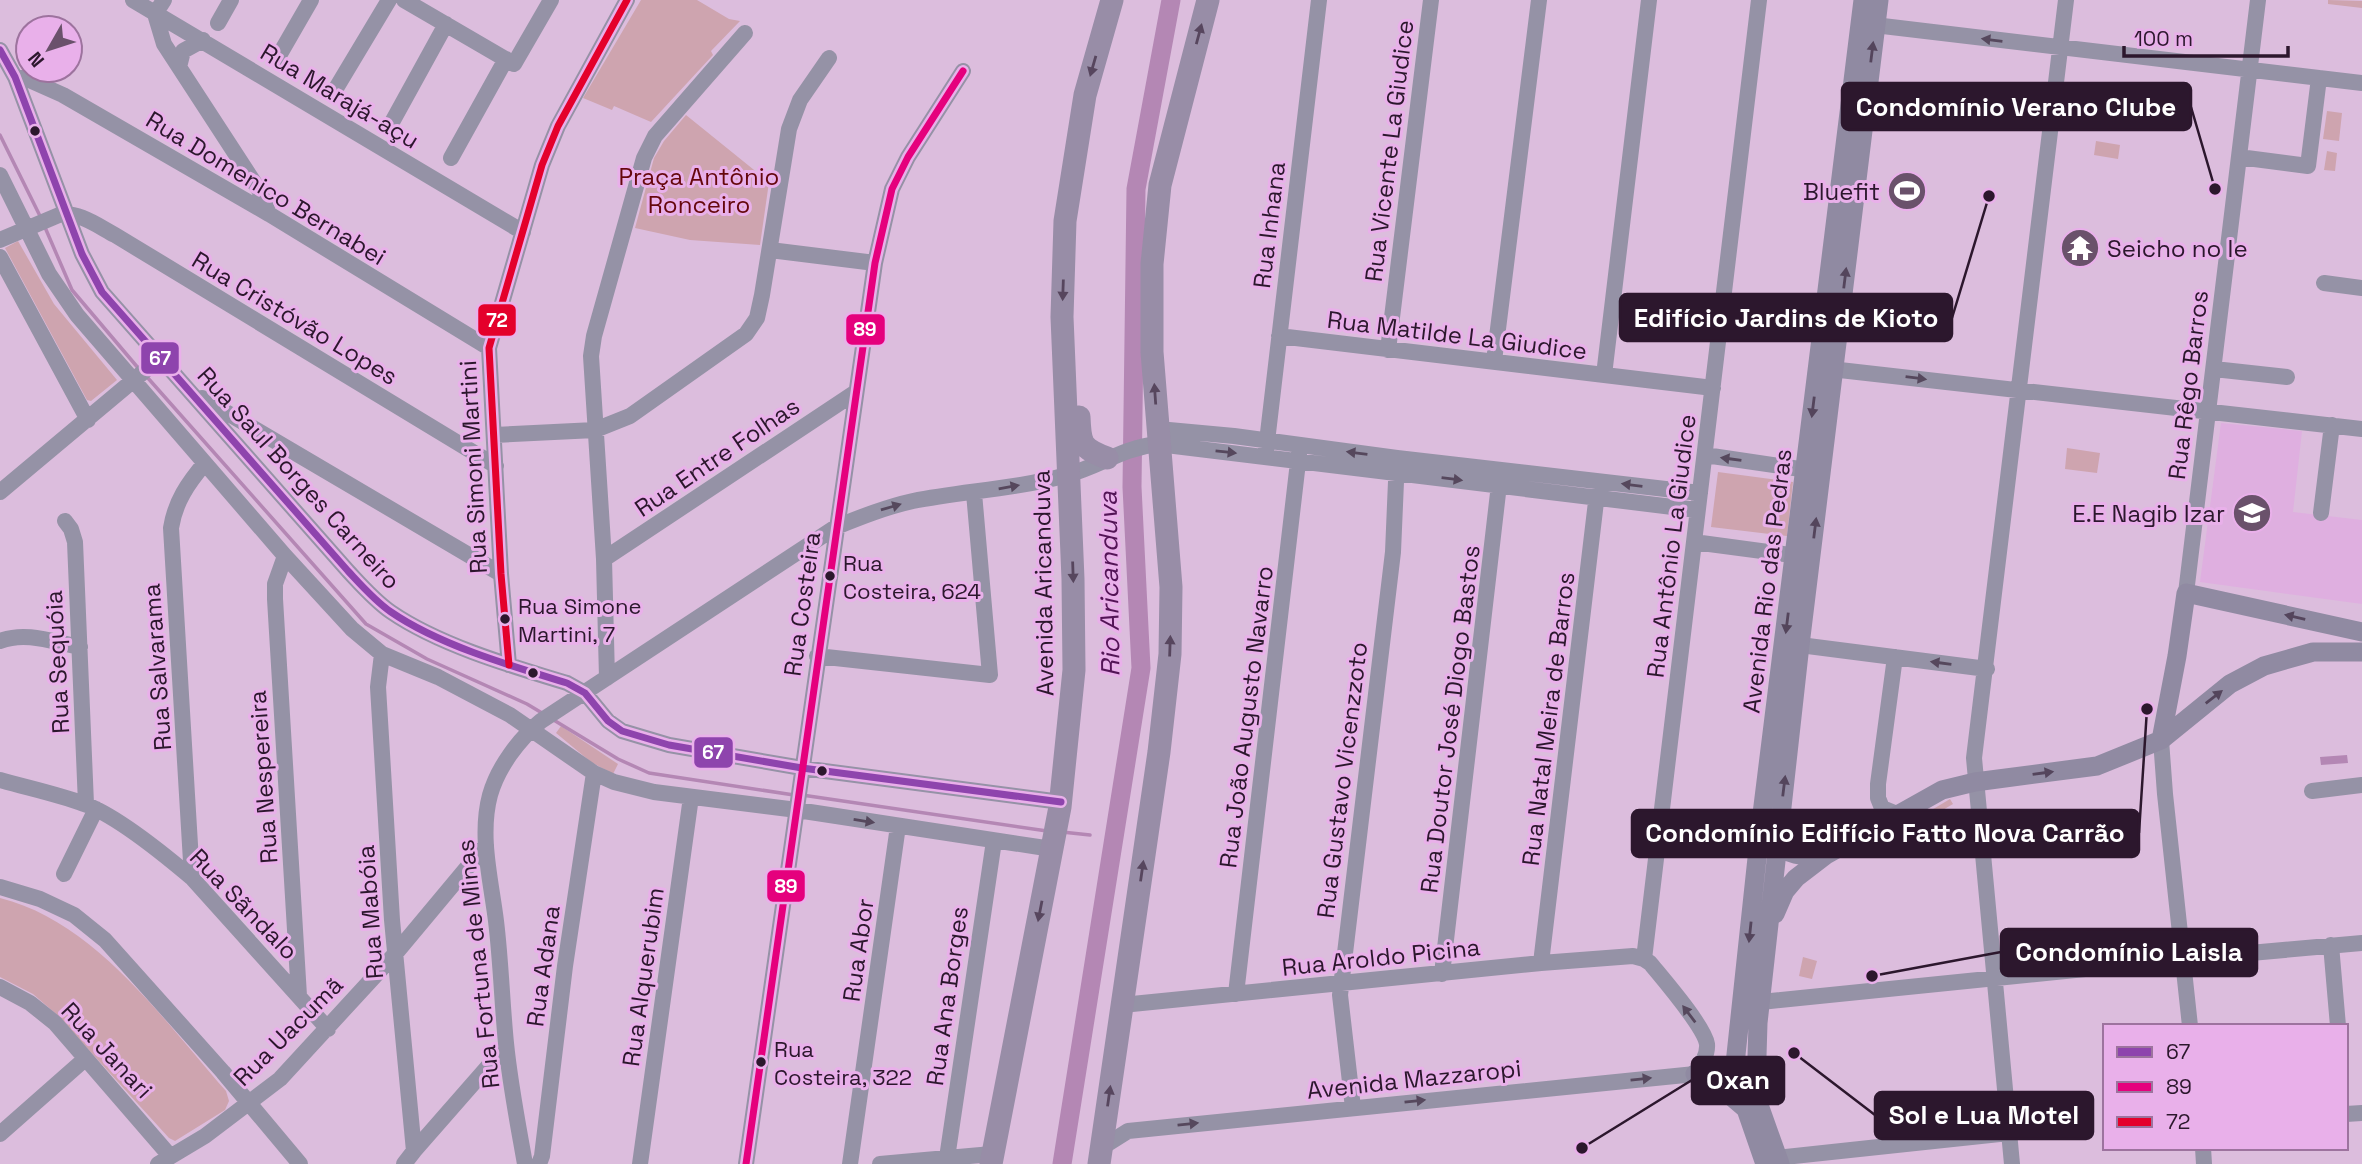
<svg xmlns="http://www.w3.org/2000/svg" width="2362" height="1164" font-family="'Space Grotesk',sans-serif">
	<rect width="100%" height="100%" fill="#dcbddd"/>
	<!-- built -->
	<path fill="#dfafe0" d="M2221,423l81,8 -9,81 69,8v84l-162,-22z"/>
	<!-- green -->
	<path fill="#cea4af" d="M641,0h56l32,19 11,2 -29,30 2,4 -62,67 -37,-16 -2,4 -29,-12z
		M2328,0l34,1v7l-34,-4z
		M2327,111l15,2 -3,28 -16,-2z
		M686,115l83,67 -9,63 -70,-5 -55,-12 19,-70 10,-17z
		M2096,141l24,4 -2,14 -24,-4z
		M2327,151l10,2 -2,18 -11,-1z
		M18,241l36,63 63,76 -26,21 -4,-1 -82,-152z
		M2067,448l33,5 -3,20 -32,-4z
		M1718,472l75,10 -6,54 -76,-9z
		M561,726l57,38 -5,10 -22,-12 -35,-29z
		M1950,799l3,5 -65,38v-6z
		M0,898c96,24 163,122 226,193l3,10 -4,9 -50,31 -6,-3 -114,-125 -22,-19 -33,-17z
		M1803,957l14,4 -5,18 -13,-3z"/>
	<!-- water -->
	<path fill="#b487b4" d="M2347,755l1,8 -27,2 -1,-8z"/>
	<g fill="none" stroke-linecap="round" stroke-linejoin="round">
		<!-- stream -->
		<path stroke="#b487b4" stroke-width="3.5" d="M0,135l41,83
			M44,225l28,65 67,79
			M147,377l219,247 61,35 100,45 15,9
			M552,719l66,40 31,14 145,22
			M802,795l245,36
			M1062,832l28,3"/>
		<!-- river -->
		<path stroke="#b487b4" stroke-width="19" d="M1062,1164l79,-496 -9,-181 4,-298 35,-189"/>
		<!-- minor -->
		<path stroke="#9592a6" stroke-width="16" d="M133,0l390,232
			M164,0l-9,14 9,30 95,146 10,24
			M404,0l110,64 37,-64
			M218,23l13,-23
			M1866,24l496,59
			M0,50l15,27 67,177 20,38 246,279c14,15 27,30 43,41 48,33 120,54 176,71l18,10 23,28 14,10 47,14 133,23 259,34
			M277,59l34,-59
			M179,67l4,-16 20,-11
			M15,77l12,2 36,16 206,119 220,134
			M335,90l54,-90
			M391,124l55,-100
			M2239,157l69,9 11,-88
			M451,158l55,-99
			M0,175l49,99 28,41 208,241 67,73 30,25 56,23 72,38 84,58 20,9 40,10 143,18 255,39
			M0,240l59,-25c19,-4 39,11 56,20l381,231
			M770,250l105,13
			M0,257l88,163
			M2324,283l38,5
			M1279,336l434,52
			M1388,350l43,-350
			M1494,361l45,-361
			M1822,368l540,61
			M2214,369l73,8
			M1604,375l45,-375
			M202,398l299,176
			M1158,429l76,7 163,22 303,35
			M495,435l100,-5 35,-14 116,-82 11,-16 5,-23 27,-166 11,-29 29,-42
			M1266,450l53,-450
			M1705,455l109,16
			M0,492l160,-134
			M2321,513l11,-88
			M65,521l6,8 4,13 11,262
			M1694,542l112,15
			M285,556l-10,28v15l24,397
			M604,559l252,-167
			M2186,593l72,-593
			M0,641c26,-10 53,1 80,6
			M1800,645l187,24
			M382,654l-4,33 14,233 22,231 -10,13
			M817,656l173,19 -16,-182
			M1895,657l-17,127v14l4,10 17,7
			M509,665l-8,-91 -12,-226 53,-183 16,-39 69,-126
			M607,678l-3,-119 -13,-203 3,-20 50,-178 11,-22 90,-103
			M2161,740l4,54 25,232
			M0,780c28,8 57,14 84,24 32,11 82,52 108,74l136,151
			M2312,791l50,-6
			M1979,826l90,1
			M64,874l32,-65
			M192,878l-21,-350c4,-26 17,-45 34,-65
			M0,887l40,12 34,16 31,25 118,132 77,92
			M2331,945l7,81
			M1644,959l115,-959
			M1541,963l57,-478
			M1442,974l58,-498
			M0,987l30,16 25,20 115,133
			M1236,994l64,-549
			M1761,1002l422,-43 179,-16
			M1122,1005l419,-42 92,-7 11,3 6,4c13,16 54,63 57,81 1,11 -6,21 -12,30
			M1353,1108l-13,-113 53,-443 4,-94
			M2346,1114l16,-1
			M0,1134l85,-75
			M1101,1148l27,-17 567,-57 40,-10
			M2203,1148l1,16
			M414,1151l92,-105
			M947,1158l47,-317
			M1766,1159l243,-26
			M158,1164l47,-28 75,-57 115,-125 91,-109
			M525,1164c-7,-40 -15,-80 -19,-121 -4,-40 -5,-81 -10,-122 -5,-41 -17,-85 -6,-126 8,-28 29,-56 51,-74l295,-194c25,-10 50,-20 77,-26 51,-10 103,-12 154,-26 33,-9 55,-27 91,-31l539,66
			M539,1164l3,-8 23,-190 29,-193
			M640,1164l51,-367
			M746,1164l129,-901 17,-74 16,-32 55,-86
			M850,1164l48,-338
			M880,1164l112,-10
			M2012,1164l-38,-406 92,-758"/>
		<!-- major -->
		<path stroke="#908aa2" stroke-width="19" d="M2161,740l16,-84 9,-63 176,39
			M1769,840c18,15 34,18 57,15
			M1775,914l10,-23 11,-13 30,-23 116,-65 33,-8 122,-16 64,-26 69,-56 34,-18 49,-14h49
			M1695,1074l31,18 20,17
			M1765,1164l-25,-72 -5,-28 25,-234 103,-830
			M1780,1164l-21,-59 -3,-16 2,-66 42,-378 79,-645"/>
		<!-- highway -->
		<path stroke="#988da7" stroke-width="23" d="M1079,417c1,27 2,31 28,41
			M991,1164l69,-357 14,-137 -1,-91 -11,-262 3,-96 20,-126 27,-95
			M1099,1164l60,-412 11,-98 1,-67 -19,-235v-88l8,-79 48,-185"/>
		<!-- bus-1 casing -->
		<g stroke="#e9b0ea" stroke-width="12">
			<path id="bus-1" d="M0,50l15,27 67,177 20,38 246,279c14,15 27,30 43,41 48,33 120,54 176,71l18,10 23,28 14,10 47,14 133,23 259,34"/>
		</g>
		<!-- bus-2 casing -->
		<g stroke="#e9b0ea" stroke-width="12">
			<path id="bus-2" d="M746,1164l129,-901 17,-74 16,-32 55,-86"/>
		</g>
		<!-- bus-3 casing -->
		<g stroke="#e9b0ea" stroke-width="12">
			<path id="bus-3" d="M509,665l-8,-91 -12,-226 53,-183 16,-39 69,-126"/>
		</g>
		<!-- bus-1 -->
		<use href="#bus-1" stroke="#8e44ad" stroke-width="7"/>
		<!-- bus-2 -->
		<use href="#bus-2" stroke="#e5007d" stroke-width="7"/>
		<!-- bus-3 -->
		<use href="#bus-3" stroke="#e4002b" stroke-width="7"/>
	</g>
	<!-- one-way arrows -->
	<defs><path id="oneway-solid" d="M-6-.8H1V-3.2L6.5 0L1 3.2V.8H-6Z" transform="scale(1.75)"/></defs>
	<g fill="#57465e">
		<use href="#oneway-solid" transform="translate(1199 34) rotate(-75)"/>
		<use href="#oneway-solid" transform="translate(1093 66) rotate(106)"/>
		<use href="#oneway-solid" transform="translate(1063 290) rotate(92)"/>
		<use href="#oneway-solid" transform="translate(1155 394) rotate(-94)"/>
		<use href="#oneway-solid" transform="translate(1073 572) rotate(88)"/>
		<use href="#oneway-solid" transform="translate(1170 646) rotate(-88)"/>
		<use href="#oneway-solid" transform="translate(1142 871) rotate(-82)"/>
		<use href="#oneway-solid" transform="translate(1040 911) rotate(101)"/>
		<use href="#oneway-solid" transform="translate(1109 1096) rotate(-82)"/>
	</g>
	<g fill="#56485d">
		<use href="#oneway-solid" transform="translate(1992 40) rotate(-173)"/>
		<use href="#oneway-solid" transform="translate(1916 378) rotate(7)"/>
		<use href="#oneway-solid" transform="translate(1226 452) rotate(6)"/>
		<use href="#oneway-solid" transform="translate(1357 453) rotate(-173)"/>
		<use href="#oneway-solid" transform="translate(1731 459) rotate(-172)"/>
		<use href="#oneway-solid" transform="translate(1452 479) rotate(7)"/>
		<use href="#oneway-solid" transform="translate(1632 485) rotate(-173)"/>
		<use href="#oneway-solid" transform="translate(1009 487) rotate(-10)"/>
		<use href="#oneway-solid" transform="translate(891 507) rotate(-16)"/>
		<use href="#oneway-solid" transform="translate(1941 663) rotate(-172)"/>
		<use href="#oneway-solid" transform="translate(864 821) rotate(9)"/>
		<use href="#oneway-solid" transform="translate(1689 1014) rotate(-127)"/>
		<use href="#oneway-solid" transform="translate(1641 1079) rotate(-6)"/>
		<use href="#oneway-solid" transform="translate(1415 1101) rotate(-6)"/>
		<use href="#oneway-solid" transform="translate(1188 1124) rotate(-6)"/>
	</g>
	<g fill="#54455c">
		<use href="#oneway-solid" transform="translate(1872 52) rotate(-83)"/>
		<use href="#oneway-solid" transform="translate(1845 278) rotate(-83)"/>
		<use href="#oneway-solid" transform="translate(1813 407) rotate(97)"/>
		<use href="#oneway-solid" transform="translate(1815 528) rotate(-83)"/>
		<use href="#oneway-solid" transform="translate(2295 617) rotate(-167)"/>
		<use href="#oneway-solid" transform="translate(1787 623) rotate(97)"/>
		<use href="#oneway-solid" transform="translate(2214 697) rotate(-38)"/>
		<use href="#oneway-solid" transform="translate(2043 773) rotate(-8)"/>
		<use href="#oneway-solid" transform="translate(1784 786) rotate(-83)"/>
		<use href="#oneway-solid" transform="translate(1750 932) rotate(96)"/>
	</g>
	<!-- icons -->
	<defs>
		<g id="stadium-disc" transform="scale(2.0125)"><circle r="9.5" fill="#6a516b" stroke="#e9b0ea"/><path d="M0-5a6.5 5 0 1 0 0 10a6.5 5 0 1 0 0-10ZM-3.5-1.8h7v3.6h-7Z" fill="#fff"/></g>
		<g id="temple-disc" transform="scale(2.0125)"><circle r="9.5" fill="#6a516b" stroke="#e9b0ea"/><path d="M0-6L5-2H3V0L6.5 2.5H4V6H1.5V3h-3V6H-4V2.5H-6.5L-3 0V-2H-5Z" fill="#fff"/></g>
		<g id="school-disc" transform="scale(2.0125)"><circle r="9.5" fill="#6a516b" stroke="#e9b0ea"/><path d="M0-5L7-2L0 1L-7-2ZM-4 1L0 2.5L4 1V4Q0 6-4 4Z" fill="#fff"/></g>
	</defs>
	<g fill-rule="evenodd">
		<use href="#stadium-disc" x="1907" y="191"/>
		<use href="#temple-disc" x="2080" y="248"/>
		<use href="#school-disc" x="2252" y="513"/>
	</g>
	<!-- markers -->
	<g fill="#2c172d" stroke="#e9b0ea" stroke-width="2.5">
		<circle cx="35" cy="131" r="6"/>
		<circle cx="830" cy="576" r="6"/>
		<circle cx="505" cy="619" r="6"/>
		<circle cx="533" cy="673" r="6"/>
		<circle cx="822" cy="771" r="6"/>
		<circle cx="761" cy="1062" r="6"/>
	</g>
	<g text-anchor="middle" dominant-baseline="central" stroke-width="6" stroke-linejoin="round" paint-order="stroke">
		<!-- bus labels -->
		<g font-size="22" fill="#2c172d" stroke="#e9b0ea" text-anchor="start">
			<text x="843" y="563">Rua<tspan x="843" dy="28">Costeira, 624</tspan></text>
			<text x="518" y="606">Rua Simone<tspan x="518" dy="28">Martini, 7</tspan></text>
			<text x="774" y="1049">Rua<tspan x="774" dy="28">Costeira, 322</tspan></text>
		</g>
		<!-- street labels -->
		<g font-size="24" fill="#2c172d" stroke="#e9b0ea">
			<text transform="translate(340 96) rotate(31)">Rua Marajá-açu</text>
			<text transform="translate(1389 151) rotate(-83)">Rua Vicente La Giudice</text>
			<text transform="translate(266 188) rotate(31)">Rua Domenico Bernabei</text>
			<text transform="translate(1269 225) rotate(-83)">Rua Inhana</text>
			<text transform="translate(295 318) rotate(31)">Rua Cristóvão Lopes</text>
			<text transform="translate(1457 335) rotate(7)">Rua Matilde La Giudice</text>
			<text transform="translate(2188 385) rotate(-83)">Rua Rêgo Barros</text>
			<text transform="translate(717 457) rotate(-34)">Rua Entre Folhas</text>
			<text transform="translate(473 467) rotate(-93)">Rua Simoni Martini</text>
			<text transform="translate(299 478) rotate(48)">Rua Saul Borges Carneiro</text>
			<text transform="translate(1671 546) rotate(-83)">Rua Antônio La Giudice</text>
			<text transform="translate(1767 581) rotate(-83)">Avenida Rio das Pedras</text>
			<text transform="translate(1043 583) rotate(-91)">Avenida Aricanduva</text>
			<text transform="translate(802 604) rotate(-82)">Rua Costeira</text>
			<text transform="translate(57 662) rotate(-93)">Rua Sequóia</text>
			<text transform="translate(157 667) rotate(-94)">Rua Salvarama</text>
			<text transform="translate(1246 717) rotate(-83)">Rua João Augusto Navarro</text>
			<text transform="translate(1450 719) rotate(-83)">Rua Doutor José Diogo Bastos</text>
			<text transform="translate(1548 719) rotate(-83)">Rua Natal Meira de Barros</text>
			<text transform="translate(263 777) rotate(-94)">Rua Nespereira</text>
			<text transform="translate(1342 780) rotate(-83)">Rua Gustavo Vicenzzoto</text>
			<text transform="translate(244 904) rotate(46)">Rua Sãndalo</text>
			<text transform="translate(370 912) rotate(-94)">Rua Mabóia</text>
			<text transform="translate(858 950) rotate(-82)">Rua Abor</text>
			<text transform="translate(1381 957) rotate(-6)">Rua Aroldo Picina</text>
			<text transform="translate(478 964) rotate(-96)">Rua Fortuna de Minas</text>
			<text transform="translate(543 966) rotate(-82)">Rua Adana</text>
			<text transform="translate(643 977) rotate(-82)">Rua Alquerubim</text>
			<text transform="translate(947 996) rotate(-82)">Rua Ana Borges</text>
			<text transform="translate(288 1031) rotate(-45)">Rua Uacumã</text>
			<text transform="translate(107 1050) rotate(47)">Rua Janari</text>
			<text transform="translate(1414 1079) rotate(-6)">Avenida Mazzaropi</text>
		</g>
		<!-- park labels -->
		<g font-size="24" fill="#65070c" stroke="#e9b0ea">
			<text x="699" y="176">Praça Antônio<tspan x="699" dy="28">Ronceiro</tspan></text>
		</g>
		<!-- poi labels -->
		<g font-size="24" fill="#2c172d" stroke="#e9b0ea" text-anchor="end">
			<text x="1880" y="191">Bluefit</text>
			<text x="2107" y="248" text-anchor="start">Seicho no Ie</text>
			<text x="2225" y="513">E.E Nagib Izar</text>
		</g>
		<!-- water labels -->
		<g font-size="26" font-style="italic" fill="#531456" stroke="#e9b0ea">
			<text transform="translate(1109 584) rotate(-91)">Rio Aricanduva</text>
		</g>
	</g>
	<!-- callouts -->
	<path fill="none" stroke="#2c172d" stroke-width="2.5" d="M2215 189L2191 107M1989 196L1952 318M2147 709L2139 833M1872 976L2001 952M1582 1148L1692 1080M1794 1053L1875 1115"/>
	<g fill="#2c172d" stroke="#e9b0ea" stroke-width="2.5">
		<circle cx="2215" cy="189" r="7"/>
		<circle cx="1989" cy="196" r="7"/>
		<circle cx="2147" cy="709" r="7"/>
		<circle cx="1872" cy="976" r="7"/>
		<circle cx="1582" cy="1148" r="7"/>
		<circle cx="1794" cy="1053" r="7"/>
	</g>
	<g fill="#2c172d" stroke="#2c172d" stroke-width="2.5">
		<rect x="1842" y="83" width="349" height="47" rx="7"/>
		<rect x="1620" y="294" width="332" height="47" rx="7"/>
		<rect x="1632" y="810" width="507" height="47" rx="7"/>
		<rect x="2001" y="929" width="256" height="47" rx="7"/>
		<rect x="1692" y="1057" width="92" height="47" rx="7"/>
		<rect x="1875" y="1092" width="218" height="47" rx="7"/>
	</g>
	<g font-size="26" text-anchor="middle" font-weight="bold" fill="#fff">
		<text x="2016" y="116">Condomínio Verano Clube</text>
		<text x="1786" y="327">Edifício Jardins de Kioto</text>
		<text x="1885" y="842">Condomínio Edifício Fatto Nova Carrão</text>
		<text x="2129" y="961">Condomínio Laisla</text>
		<text x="1738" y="1089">Oxan</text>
		<text x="1984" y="1124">Sol e Lua Motel</text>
	</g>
	<g stroke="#e9b0ea" stroke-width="2.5">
		<rect x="477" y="303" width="40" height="34" rx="7" fill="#e4002b"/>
		<rect x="845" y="313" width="41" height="33" rx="7" fill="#e5007d"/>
		<rect x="140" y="341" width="40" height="34" rx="7" fill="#8e44ad"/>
		<rect x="693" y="736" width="41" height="33" rx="7" fill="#8e44ad"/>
		<rect x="766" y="869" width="40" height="34" rx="7" fill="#e5007d"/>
	</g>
	<g font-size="19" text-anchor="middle" font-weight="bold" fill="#fff">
		<text x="497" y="327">72</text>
		<text x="865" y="336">89</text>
		<text x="160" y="365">67</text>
		<text x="713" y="759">67</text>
		<text x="786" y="893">89</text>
	</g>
	<!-- legend -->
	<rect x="2103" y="1024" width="245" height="126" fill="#e9b0ea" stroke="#9d739e" stroke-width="2"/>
	<rect x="2117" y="1047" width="35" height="10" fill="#8e44ad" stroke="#9d739e" stroke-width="2"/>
	<text x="2166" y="1059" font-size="21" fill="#2c172d">67</text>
	<rect x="2117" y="1082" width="35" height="10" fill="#e5007d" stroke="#9d739e" stroke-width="2"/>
	<text x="2166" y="1094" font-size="21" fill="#2c172d">89</text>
	<rect x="2117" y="1117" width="35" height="10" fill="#e4002b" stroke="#9d739e" stroke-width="2"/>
	<text x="2166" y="1129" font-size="21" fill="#2c172d">72</text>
	<!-- north arrow -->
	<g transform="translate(49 49) rotate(231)"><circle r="33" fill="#e9b0ea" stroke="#9d739e" stroke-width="2"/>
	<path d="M0-5L12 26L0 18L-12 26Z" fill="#6a516b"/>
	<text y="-10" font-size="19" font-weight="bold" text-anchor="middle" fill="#2c172d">N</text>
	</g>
	<!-- scale -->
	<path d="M2124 46v10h164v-10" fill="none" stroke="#2c172d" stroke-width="3.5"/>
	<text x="2134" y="46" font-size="21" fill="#2c172d" stroke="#e9b0ea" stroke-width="5" paint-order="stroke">100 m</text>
</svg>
